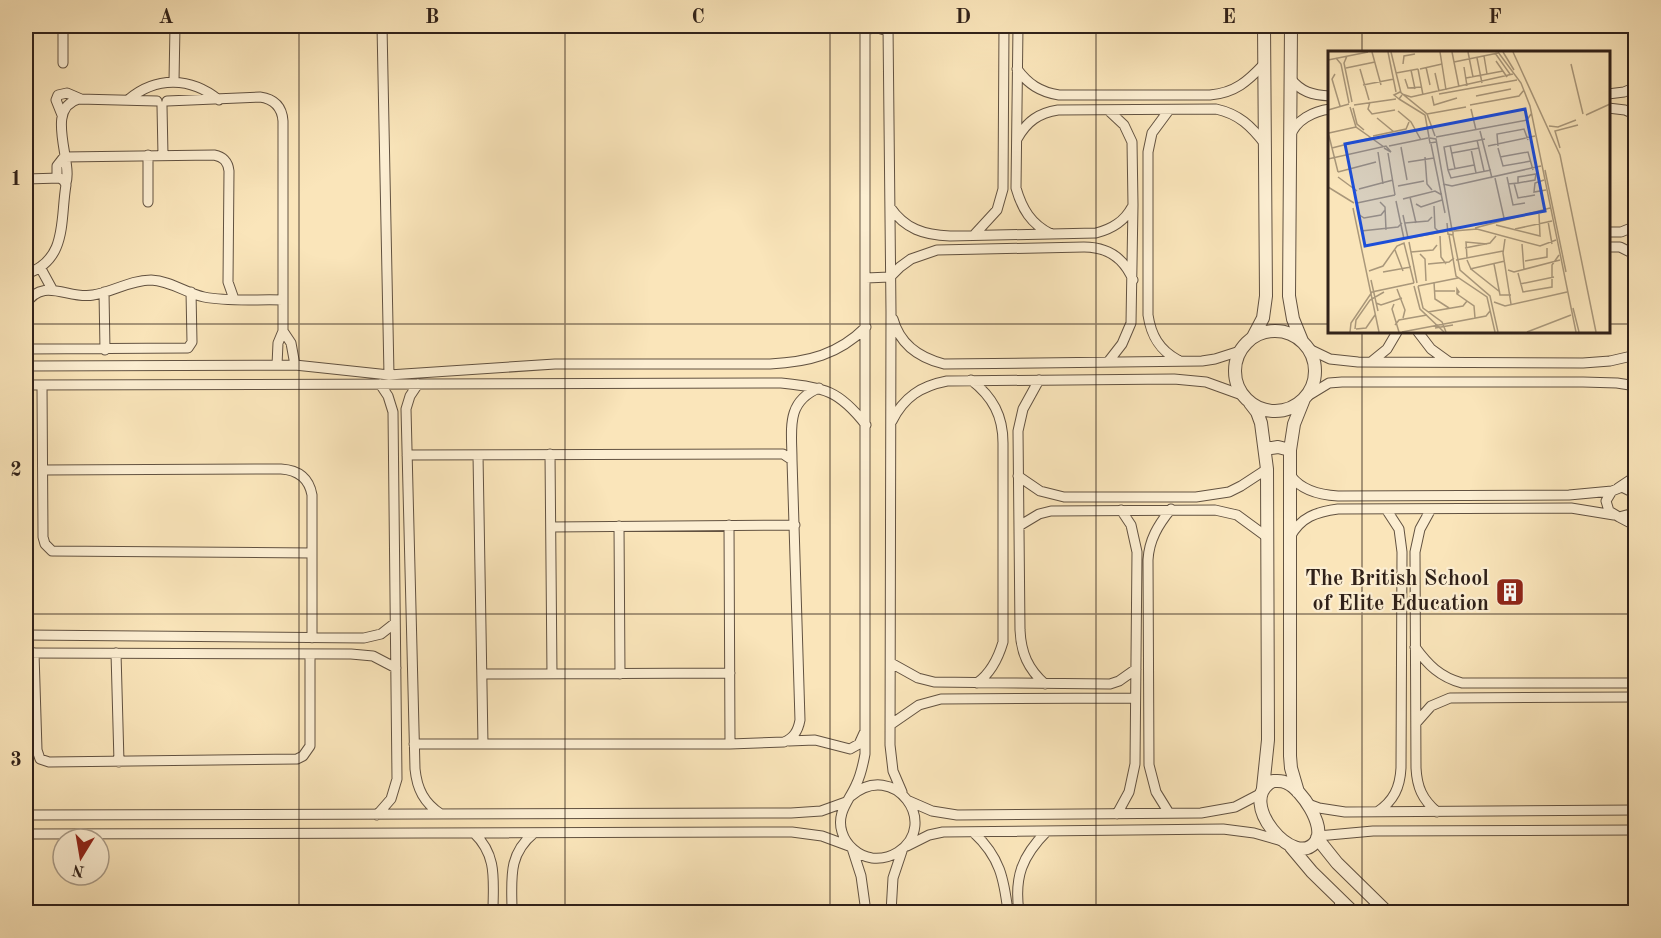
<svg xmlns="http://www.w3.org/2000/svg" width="1661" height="938" font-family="'Old Standard TT',serif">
	<rect width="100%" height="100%" fill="#fae5ba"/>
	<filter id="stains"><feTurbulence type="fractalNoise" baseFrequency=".00333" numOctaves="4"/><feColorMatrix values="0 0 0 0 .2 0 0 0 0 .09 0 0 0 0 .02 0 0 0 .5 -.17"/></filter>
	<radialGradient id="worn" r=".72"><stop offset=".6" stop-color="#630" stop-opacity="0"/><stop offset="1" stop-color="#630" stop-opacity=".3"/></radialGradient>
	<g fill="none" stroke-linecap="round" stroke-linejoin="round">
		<!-- minor casing -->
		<g stroke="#625241" stroke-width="11">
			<path id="minor" d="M382,26l7,349
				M888,26l3,286 -1,433 3,26 9,21
				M1018,26l-2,162c6,21 15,36 35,46
				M865,31l9,-4 14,4
				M63,63v-37
				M1017,69c11,15 23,23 42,26h151c25,-2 38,-14 54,-31
				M1290,78c11,14 22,17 40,18
				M174,81l1,-55
				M1608,94l16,-2 12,-5
				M128,100c28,-24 63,-23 91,0
				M167,101l93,-4c14,2 22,10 23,24v210l-5,12 -1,22
				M162,106l1,49
				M1608,108l17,2 11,5
				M1108,110l16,15 8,17 1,63 -2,118 -9,21 -14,18
				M1169,110l-17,23 -4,19v163c3,20 11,35 30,45
				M62,115l-6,-15 2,-5 9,-2 14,6
				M1290,137c5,-17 24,-26 40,-28
				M1017,139c10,-18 22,-26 41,-29l158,-1c23,5 35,17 49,35
				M148,155v47
				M57,178v-12l7,-9 150,-2c10,2 14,7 15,16l-1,111 6,17
				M26,179l34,-1 4,3 2,4c-6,35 2,75 -40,89
				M66,183c7,-22 -22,-75 13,-84l78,2
				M890,207c15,22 34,28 60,29l146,-3c16,-4 28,-11 36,-26
				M1608,232h13l15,-6
				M974,235l23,-25 6,-21 1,-163
				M1608,247h12l16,8
				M40,267l12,22
				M866,278l24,-1 10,-10 11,-8 26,-9 147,-3c24,0 40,11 49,33
				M104,292l1,58
				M26,304c17,-28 43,-4 67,-9 20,-3 37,-15 58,-15 20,1 35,13 53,17 25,5 54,2 79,3
				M893,319c7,26 27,39 51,45l258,-3 13,-2 25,-8
				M283,331l8,12 4,22
				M1418,332l13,17 18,13
				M1307,348l23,11 28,3 225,1 27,-2 26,-6
				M26,349l162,-1 4,-6 -1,-50
				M1371,362l16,-13 10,-17
				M26,366l269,-1 94,10 166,-11h215c38,-2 68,-9 96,-37
				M971,380c22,17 32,36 32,63v199c-5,17 -12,31 -26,41
				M1039,380l-16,29 -5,22 2,199c1,23 8,39 25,54
				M418,384l-8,12 -4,13 9,360c2,20 9,34 26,45
				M26,385l755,-2c43,5 57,6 85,42
				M42,385l1,152 2,7 7,7 260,2
				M1306,397l23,-14 13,-1h241l34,1 19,3
				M892,421c12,-24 29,-35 55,-40l227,-2 32,3 36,13
				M550,454l2,220
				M407,455l376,-1 9,6 8,260c-2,11 -6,18 -16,22l-54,2h-316
				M478,455l5,289
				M792,460c0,-30 -7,-58 27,-72
				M43,470l238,-1c17,1 28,9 31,26v143
				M1018,476l22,15 24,6h132l33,-5 12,-6 26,-17
				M1291,476c11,15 29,19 47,20l231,-1 43,-4
				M1618,488l18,-12
				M1636,499l-4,-7 -10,-5 -10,4 -6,10 3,10 10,6 11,-3 6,-8
				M1431,509l-11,20 -5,23 1,216c1,19 6,31 21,44
				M1619,517l17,9
				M729,525l1,219
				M619,526l1,148
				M1019,526l20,-12 12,-3 164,-1 22,5 30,22
				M551,527l244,-2
				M1290,537c11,-20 26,-25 48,-28l233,-1 43,7
				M26,635l338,3 17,-4 14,-11
				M1415,647c13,18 25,30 47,36h174
				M26,653l325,1 22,2 23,12
				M34,653l3,97 3,9 9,3 248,-3 6,-3 7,-10v-92
				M116,653l3,109
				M891,663l27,15 16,4 176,2 9,-3 17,-12
				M482,674l248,-1
				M1416,723l15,-17 19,-8 186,-1
				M890,725l29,-20 22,-6 194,-1
				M789,741l26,-1 35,9 9,-5 5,-11
				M851,796c43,-37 90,28 47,56 -8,5 -17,7 -26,6 -14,-2 -26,-13 -30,-26 -6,-19 7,-31 14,-47 5,-10 7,-20 9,-31v-728
				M909,801l23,10 25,4 244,-2 34,-6 25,-13
				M1308,804l11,4 26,4 291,-2
				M1377,812c17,-11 23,-25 24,-44l1,-216 -3,-23 -13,-20
				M1169,813l-13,-21 -7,-27 -1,-205c1,-20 10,-35 23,-51
				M1117,814l12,-22 6,-28 2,-212 -6,-27 -10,-15
				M26,815l765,-2 30,-2 25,-9
				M377,815l14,-16 6,-20 -4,-367 -5,-16 -8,-12
				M474,833c24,23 19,48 19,79
				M974,833c26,24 30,46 34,79
				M26,834l766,-2 30,4 27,10
				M1318,836l55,-5 263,-1
				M907,846l22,-11 14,-3 280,-3 31,4 28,8
				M852,848l9,28 5,36
				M512,912c0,-32 -5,-57 22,-79
				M891,912l2,-34 9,-27
				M1019,912c-5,-35 3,-56 28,-81
				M1337,912l4,-12"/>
		</g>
		<!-- tertiary casing -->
		<g stroke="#625241" stroke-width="14">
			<path id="tertiary" d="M1291,26l-2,270 4,23 9,22
				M1235 371a40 40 0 1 1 80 0a40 40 0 1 1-80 0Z
				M1253,337l10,-19 3,-22 -2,-270
				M1250,403l7,9 4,11 6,46 1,271 -5,48
				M1265,449l13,-2 12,3
				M1273,781c5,0 9,-1 14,2 14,6 39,43 29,58 -20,31 -82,-41 -43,-60z
				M1298,792l-7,-24 -1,-12v-306l4,-26 10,-25
				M1317,838l20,25 50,49
				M1291,847l21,25 41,40"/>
		</g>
		<!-- minor -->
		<use href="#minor" stroke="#fceed2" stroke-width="9"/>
		<!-- tertiary -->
		<use href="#tertiary" stroke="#fceed2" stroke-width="12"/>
	</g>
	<!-- grid -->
	<path fill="none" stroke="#302119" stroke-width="1.5" stroke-opacity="0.55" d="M299,26v886M565,26v886M830,26v886M1096,26v886M1362,26v26M26,324h1304M1608,324h28M1362,332v580M26,614h1610"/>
	<!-- icons -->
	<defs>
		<g id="building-square" transform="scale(1.5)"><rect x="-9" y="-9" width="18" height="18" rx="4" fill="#8f2418" stroke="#fceed2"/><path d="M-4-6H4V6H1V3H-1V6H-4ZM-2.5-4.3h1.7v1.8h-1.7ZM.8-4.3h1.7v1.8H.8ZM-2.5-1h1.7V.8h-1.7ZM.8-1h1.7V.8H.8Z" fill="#fff"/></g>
	</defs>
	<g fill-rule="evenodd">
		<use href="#building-square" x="1510" y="592"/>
	</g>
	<g text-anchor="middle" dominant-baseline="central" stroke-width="4.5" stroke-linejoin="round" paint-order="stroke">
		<!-- poi labels -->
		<g font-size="22" font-weight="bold" fill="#302119" stroke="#fceed2" text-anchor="end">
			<text x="1489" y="579">The British School<tspan x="1489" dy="25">of Elite Education</tspan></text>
		</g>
	</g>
	<!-- overview -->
	<g transform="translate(1328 51)">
		<rect width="282" height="282" fill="#fae5ba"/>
		<path fill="none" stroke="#a9977a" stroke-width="1.5" d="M44,1l9,33M60,1l8,40M63,1l10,41M112,1l6,38M124,1l7,35M140,1l5,25M170,1l23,31 9,23 46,226M175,1l11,18M185,1l47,103 36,177M167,2l15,21 -3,2M19,5l-3,7 8,39M156,5l3,18M8,7l5,6 8,39M149,7l5,25M0,9l40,-8M168,10l11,16M126,11l44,-9M75,13l1,-8 11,-2M243,13l12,50M98,16l4,18M136,16l3,19M18,17l29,-6M32,18l9,31M90,18l5,26M92,18l22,-5M83,19l4,19M68,22l22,-4M107,22l4,18M7,23l-3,5 8,27M138,27l37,-7M77,28l3,9 14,-1M35,34l31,-6M74,43l9,3 102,-23M111,43l78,-14M74,44l-3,4 -5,-4 6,-3 27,22 8,22M104,45l2,9 23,-7M148,45l35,-7M71,48l26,16 4,22M42,51l-2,7 4,5 23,-4M26,54l42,-6M142,54l49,-9 5,-6M22,56l6,20 28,20M25,57l4,16 7,6M143,58l5,21M0,59l21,-6M70,60l13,11 10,18M99,63l39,-7M258,64l24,-11M49,67l17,14M221,75l9,1 18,-7M152,80l12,47M0,81l10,40M1,82l27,-6M45,85l33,-7 3,-7M108,86l91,-17 4,-6M157,88l-41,8 4,23 3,8 40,-8M149,89l7,31M108,91l-6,1 -1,-5 7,1 16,91M103,93l14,69M122,94l5,24M61,95l39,-8M160,95l47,-10M170,95l-1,-12 27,-5 4,11M73,96l6,33M4,97l39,-10M170,97l5,18 28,-5M232,97l-5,-17 23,-6M143,98l5,24M50,101l5,32M60,102l7,42M124,102l27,-5M97,106l2,27 5,6M172,106l28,-5 5,18M0,108l58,-13 5,6 -7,-4M80,111l26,-4M120,119l26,-5M217,119l21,102M10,121l38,-10M10,126l19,14M179,126l6,28 12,-2M167,127l9,40M216,129l-9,3 -1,9 12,-2M186,132l4,15 17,-3M115,133l9,2 89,-20M180,133l10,-1v-6l18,-3 -1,6 -17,3M70,135l26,-5M0,136l26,16M31,138l34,-9M82,146l6,26M75,148l32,-8 7,4M68,150l8,38M52,151l5,5 1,23M29,152l38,-8M88,153l5,3 21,-7M106,155l1,22 5,5M25,157l26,124M30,163l6,4 17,-3 4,-5M75,164l5,23M220,170l4,23M77,172l23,-2 4,-4M119,172l1,11 5,1v-4h-4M168,174l44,11 -1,-22M147,177l75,-20M187,178l37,-8M33,180l37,-4 4,-4M126,180l23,-2 63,17 16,-6M121,184l7,41 31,21 8,35M125,184l7,35 30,26 8,36M112,185l1,21 5,7M81,187l39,-7M177,188l-2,14 8,51M81,191l8,41M194,193l2,26M137,197l25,-5 6,-7M67,199l8,21M83,201l22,-2 4,-5M92,203l5,5 1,22M139,207l-1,-16 21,2M128,209l47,-9M139,209l4,9 29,23M197,210l22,-4v-9M100,213l21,-2 5,-4M166,213l6,31h11M142,218l35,-8M180,219l6,2 46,-12M41,220l14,-5 14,-20 7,-3 10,40M55,221l28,-5M190,222l5,19 29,-5v-22l7,-10M43,229l7,31M106,231l1,17 14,9M192,233l34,-7M86,235l6,23 24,23M90,235l5,22 19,14 4,10M90,235l40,-8M69,238l8,21 -2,8M106,240h21M129,243v-5l2,3 -2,2 17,12 1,12M166,251l11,4 62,-14M48,252l5,2 21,-7M66,253l-2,5 7,23M245,257l6,24M100,261l35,-6 4,-5M67,274l4,-5 28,-5M107,277l18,-3M27,278l1,-9 14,-20 14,-8M28,278l10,-1 9,-13M22,281l1,-9 21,-31 42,-9M74,281l84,-16 4,-5M199,281l44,-17"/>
		<path fill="#1d4ed8" fill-opacity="0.15" stroke="#1d4ed8" stroke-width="3" d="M197,58l20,102 -180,35 -20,-102z"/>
		<rect width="282" height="282" fill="none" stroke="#302119" stroke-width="3"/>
	</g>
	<!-- margin -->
	<rect width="1661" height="938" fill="none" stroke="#fae5ba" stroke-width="66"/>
	<!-- north arrow -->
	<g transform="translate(81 857) rotate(191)"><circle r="28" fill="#fceed2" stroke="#aa9c88" stroke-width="1.5"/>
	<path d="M0-4.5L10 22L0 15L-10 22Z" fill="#8f2418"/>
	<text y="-9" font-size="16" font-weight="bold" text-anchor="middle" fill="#302119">N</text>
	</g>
	<rect x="33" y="33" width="1595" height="872" fill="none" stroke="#302119" stroke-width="2"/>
	<g font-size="20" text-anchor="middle" font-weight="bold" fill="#302119">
		<text x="166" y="23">A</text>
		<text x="432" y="23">B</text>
		<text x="698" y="23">C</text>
		<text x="963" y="23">D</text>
		<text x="1229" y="23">E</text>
		<text x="1495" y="23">F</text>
		<text x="16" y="185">1</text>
		<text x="16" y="476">2</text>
		<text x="16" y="766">3</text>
	</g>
	<rect width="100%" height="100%" filter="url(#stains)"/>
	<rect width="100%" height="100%" fill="url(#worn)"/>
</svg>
